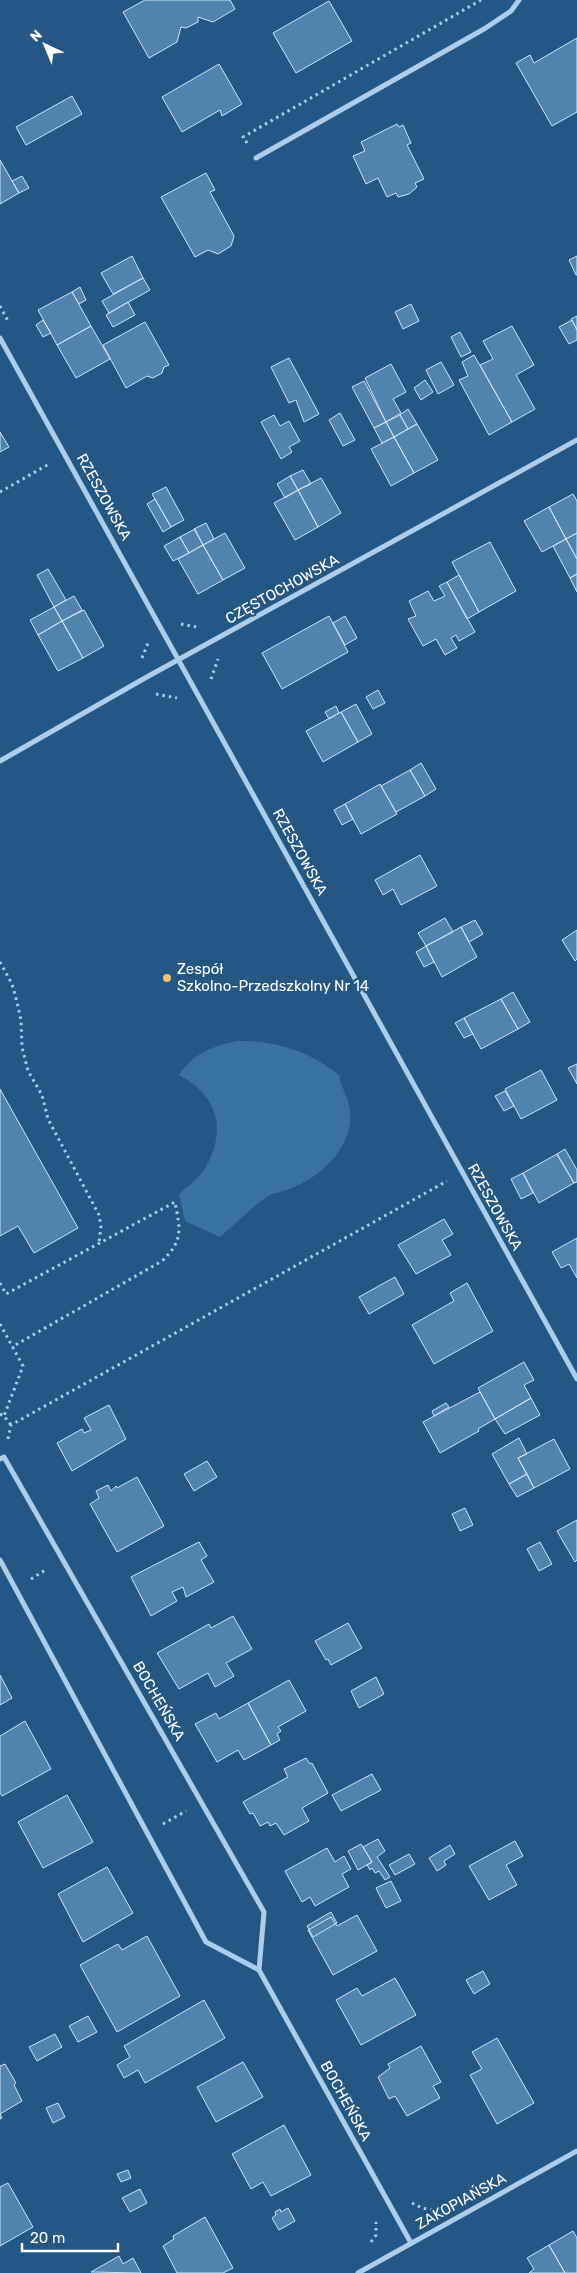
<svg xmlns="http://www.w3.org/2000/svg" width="577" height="2273" font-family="Rubik,sans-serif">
	<rect width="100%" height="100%" fill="#235884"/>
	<!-- green -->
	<path fill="#3772a1" d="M238,1041c36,-1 74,11 101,34 2,12 10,24 11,36 4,35 -29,66 -58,77 -8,4 -18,4 -25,9 -17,11 -31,27 -47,40l-35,-16 -6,-27c10,-9 23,-18 29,-31 19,-38 7,-69 -29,-88 13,-21 36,-30 59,-34z"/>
	<!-- building -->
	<path fill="#5084ae" stroke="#d0e5f6" d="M145,0h85l5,9 -22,13 -15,-5v5l-12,6 -5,-1 -4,15 -28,16 -26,-46z
		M329,1l23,40 -56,32 -23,-40z
		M577,38v74l-25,14 -36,-63 14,-8 4,8z
		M219,64l23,40 -20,12 -2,-6 -38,22 -20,-35z
		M72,96l10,18 -56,31 -10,-18z
		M397,124l2,3 4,-2 8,18 -4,2 17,34 -9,4 2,4 -8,7 -11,3 -2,-4 -9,4 -9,-19 -12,6 -13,-28 12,-5 -4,-9z
		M0,160l19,33 -19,11z
		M206,173l9,17 -5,2 24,44 -3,10 -13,8 -10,-4 -13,7 -34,-60z
		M22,176l7,12 -10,5 -7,-12z
		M132,256l11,22 -30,16 -12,-21z
		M577,256v19h-1l-7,-15z
		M143,278l7,12 -41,23 -7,-12z
		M80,287l6,13 -7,4 -7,-12z
		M72,292l19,34 -34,19 -19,-35z
		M128,302l7,13 -22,12 -7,-12z
		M411,304l8,17 -16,8 -8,-17z
		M577,316v14l-6,-11z
		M43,320l8,13 -8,4 -7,-12z
		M572,320l5,10v10l-8,4 -10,-17z
		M145,322l24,43 -5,2 -2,6 -9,5 -6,-2 -21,12 -23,-43z
		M91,326l19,33 -34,19 -19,-33z
		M512,326l22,39 -18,10 19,34 -23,13 -32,-57 13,-6 -10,-18z
		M460,332l11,20 -10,5 -10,-20z
		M474,355l38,67 -23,13 -30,-55 9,-4 -6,-14z
		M289,358l30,56 -15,8 -8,-22 -7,3 -18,-36z
		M441,362l13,23 -16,9 -12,-24z
		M391,364l15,28 -13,7 8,14 -15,9 -21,-44z
		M425,380l8,12 -12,8 -7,-12z
		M364,381l22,41 -12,6 -22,-41z
		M408,409l9,15 -9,5 -8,-14z
		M340,413l15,27 -12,6 -14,-26z
		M274,415l6,11 9,-5 11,20 -11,6 3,5 -11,7 -20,-37z
		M400,415l8,14 -14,8 -8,-15z
		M386,422l8,15 -12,6 -8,-15z
		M417,424l21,36 -24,13 -20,-36z
		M0,432l9,15 -9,5z
		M394,437l20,36 -23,13 -20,-37z
		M303,470l8,14 -13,6 -8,-14z
		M290,476l8,14 -13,8 -8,-14z
		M321,478l20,35 -23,14 -20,-37z
		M166,487l18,33 -13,7 -19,-33z
		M298,490l20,37 -23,13 -21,-37z
		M573,494l4,7v32l-11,6 -17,-32z
		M155,499l16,28 -8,5 -16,-28z
		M549,507l17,32 -24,13 -18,-31z
		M206,523l8,16 -11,6 -9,-16z
		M195,529l8,16 -14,8 -9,-16z
		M225,533l20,35 -22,12 -20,-35z
		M577,533v26l-11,-20z
		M180,537l9,16 -16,8 -9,-15z
		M566,539l11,20v15l-7,4 -17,-32z
		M490,542l26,49 -37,21 -27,-50z
		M203,545l20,35 -25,14 -20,-35z
		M48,569l18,31 -12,7 -17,-32z
		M577,574v18l-7,-14z
		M459,575l20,37 -12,7 -20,-37z
		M447,582l28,50 -16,9 -3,-6 -5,3 6,10 -12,7 -9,-16 -13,7 -15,-27 8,-3 -7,-15 19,-10 6,10 11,-5 -6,-10z
		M74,596l8,14 -20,11 -8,-14z
		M54,607l8,14 -24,14 -8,-15z
		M84,610l20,36 -21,12 -21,-37z
		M329,616l19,36 -66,37 -20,-36z
		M345,616l12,22 -12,7 -12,-22z
		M62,621l21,37 -25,13 -20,-36z
		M378,690l7,13 -12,6 -7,-12z
		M356,704l16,30 -14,8 -17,-30z
		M336,706l3,7 -10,6 -4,-7z
		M341,712l17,30 -35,20 -17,-31z
		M421,763l15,26 -11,7 -15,-26z
		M410,770l15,26 -29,16 -15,-26z
		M380,784l17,30 -36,20 -16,-30z
		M345,804l8,15 -11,6 -8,-15z
		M420,855l17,31 -36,19 -8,-16 -10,6 -8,-15z
		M445,918l8,14 -27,14 -8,-13z
		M475,920l8,14 -14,8 -8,-15z
		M461,927l16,30 -35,20 -16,-31z
		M577,930v29l-2,2 -13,-21z
		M426,946l8,16 -10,5 -8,-15z
		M513,992l17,30 -12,7 -17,-30z
		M501,999l17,30 -37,20 -17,-31z
		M464,1018l9,16 -9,4 -9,-15z
		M577,1064v20l-9,-16z
		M541,1070l16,30 -36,19 -16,-30z
		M0,1089l78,139 -44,25 -16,-27 -18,10z
		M505,1091l9,15 -10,5 -9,-15z
		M565,1149l12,21v12l-3,1 -17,-29z
		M557,1154l17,29 -35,20 -16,-30z
		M523,1173l10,20 -12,6 -10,-20z
		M444,1219l9,15 -11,6 9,15 -35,19 -18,-29z
		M577,1238v40l-8,-14 -8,4 -9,-16z
		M395,1277l9,17 -35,20 -10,-17z
		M467,1283l26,48 -59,33 -22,-39 42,-24 -4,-8z
		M524,1362l10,18 -10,5 7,13 -36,21 -17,-31z
		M480,1392l15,27 -17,10 1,2 -39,22 -17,-31z
		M531,1398l9,17 -35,19 -10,-15z
		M446,1403l3,4 -15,9 -2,-5z
		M109,1405l17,34 -54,32 -15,-28 25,-14 2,4 7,-3 -7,-12z
		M519,1438l8,16 -9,4 9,16 -18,10 -17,-30z
		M554,1439l16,30 -36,19 -16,-30z
		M207,1461l10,16 -23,14 -10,-17z
		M527,1474l7,14 -17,9 -8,-13z
		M137,1477l27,49 -47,26 -27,-48 9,-6 -3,-7 12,-6 3,6 5,-5 1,2z
		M465,1508l8,17 -13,6 -8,-17z
		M577,1520v40l-2,2 -18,-31z
		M199,1542l8,14 -6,4 13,22 -28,15 -3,-10 -11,5 5,9 -26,15 -20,-39z
		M540,1542l12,22 -13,7 -12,-22z
		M233,1616l19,33 -26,14 8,13 -19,11 -7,-14 -29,16 -22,-36 52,-29 2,4z
		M348,1623l14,25 -31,17 -3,-6 -2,1 -11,-19z
		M0,1675l12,23 -12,7z
		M376,1677l8,17 -25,14 -8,-17z
		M289,1680l17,31 -28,16 3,4 -4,3 3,6 -9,5 -23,-42z
		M248,1703l23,42 -27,15 -6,-10 -21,12 -22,-38 21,-11 3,6z
		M25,1721l26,48 -49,27 -2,-3v-57z
		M306,1758l4,6 2,-1 16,30 -26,15 7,13 -25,14 -8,-12 -6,3 -2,-4 -8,4 -7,-13 -3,1 -7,-12 45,-25 -4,-8z
		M372,1774l9,16 -40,21 -9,-16z
		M67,1795l26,47 -50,26 -25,-46z
		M378,1839l7,12 -8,6 13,20 -5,3 -6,-9 -4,2 -3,-5 -2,2 -1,-2 -2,-3 5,-3 -9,-15z
		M515,1841l8,15 -17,9 11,20 -28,15 -20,-34z
		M361,1844l11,18 -14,8 -10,-19z
		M450,1845l5,9 -11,7 2,4 -9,6 -8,-13z
		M327,1848l8,14 9,-6 7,13 -9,5 7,13 -34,19 -5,-9 -8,5 -17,-31z
		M409,1854l6,10 -20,11 -6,-10z
		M107,1867l26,46 -50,29 -25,-48z
		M391,1881l10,20 -15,7 -10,-20z
		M331,1912l6,11 -24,14 -6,-11z
		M357,1915l20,36 -44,24 -25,-45 23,-13 6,9z
		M147,1936l33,60 -63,36 -37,-67 38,-21 4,6z
		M483,1971l7,13 -16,10 -8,-14z
		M395,1978l21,37 -55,30 -25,-45 21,-12 5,8z
		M204,2000l21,38 -80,45 -7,-13 -14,8 -7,-13 13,-8 -6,-11z
		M88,2016l9,16 -19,10 -9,-16z
		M55,2034l7,13 -25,14 -8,-14z
		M497,2038l37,65 -37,21 -27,-49 12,-6 -10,-17z
		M421,2046l20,36 -8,4 7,12 -33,18 -12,-20 -6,3 -11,-22 12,-9 -2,-4z
		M243,2062l20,35 -47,25 -19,-35z
		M5,2064l11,19 -2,2 8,16 -22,13 2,4 -2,1v-53z
		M58,2103l7,14 -12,6 -7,-15z
		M284,2125l27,50 -40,21 -8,-14 -12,7 -19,-35z
		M128,2170l3,8 -10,4 -4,-8z
		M8,2183l25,44 -33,19v-59z
		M140,2189l7,14 -17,9 -8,-14z
		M288,2208l7,13 -16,9 -7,-12 4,-3 -1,-3 5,-3 1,3z
		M205,2217l28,51 -10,5h-46l-14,-27 11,-7 -1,-3z
		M573,2231l4,7v35h-12l-16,-28z
		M549,2245l16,28h-36l5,-4 -7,-11z
		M119,2256l4,8 10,-6 8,15 -50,-1z"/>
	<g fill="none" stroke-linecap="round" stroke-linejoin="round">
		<!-- path -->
		<path stroke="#accee8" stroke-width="3" stroke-dasharray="2.5 4" stroke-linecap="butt" d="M247,143l-4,-6 238,-137
			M0,306l8,15
			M0,492l49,-28
			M181,624l16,3
			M142,658l6,-15
			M211,679l7,-20
			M156,694l21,4
			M0,962l12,22 5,18 4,18 1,27 6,24 14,24 6,24 51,96 2,11 -2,17
			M0,1283l6,11 169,-92c5,27 9,38 -13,59l-150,86
			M0,1324l23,42 -19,50
			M0,1414l4,2 7,9
			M8,1439l3,-14 436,-244
			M31,1579l16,-10
			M163,1824l23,-13
			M412,2203l10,5 10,2
			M371,2242l5,-7v-13"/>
		<!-- minor -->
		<path stroke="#accee8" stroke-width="5" d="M256,158l228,-129 27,-18 8,-11
			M0,338c194,346 383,695 577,1041
			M0,761l145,-83 432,-238
			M0,1459l4,-2 260,455 -5,58
			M0,1560l206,382 53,28 152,273
			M358,2273l219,-122"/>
	</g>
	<!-- markers -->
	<circle fill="#f3bf6f" stroke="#235884" stroke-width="2" cx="167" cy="978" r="5"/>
	<g text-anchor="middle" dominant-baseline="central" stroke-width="4.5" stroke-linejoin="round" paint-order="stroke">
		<!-- street labels -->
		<g font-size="15" fill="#fff" stroke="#235884">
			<text transform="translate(104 497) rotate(61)">RZESZOWSKA</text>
			<text transform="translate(282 589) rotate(-29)">CZĘSTOCHOWSKA</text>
			<text transform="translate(300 852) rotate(61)">RZESZOWSKA</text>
			<text transform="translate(495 1207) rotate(61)">RZESZOWSKA</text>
			<text transform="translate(159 1701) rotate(60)">BOCHEŃSKA</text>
			<text transform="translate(346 2101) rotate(61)">BOCHEŃSKA</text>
			<text transform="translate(461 2201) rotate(-29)">ZAKOPIAŃSKA</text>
		</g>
		<!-- poi labels -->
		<g font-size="15" fill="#fff" stroke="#235884" text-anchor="start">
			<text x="177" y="969">Zespół<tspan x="177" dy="17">Szkolno-Przedszkolny Nr 14</tspan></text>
		</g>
	</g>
	<!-- north arrow -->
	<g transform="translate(45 45) rotate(316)" stroke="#235884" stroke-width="4" paint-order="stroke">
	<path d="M0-4L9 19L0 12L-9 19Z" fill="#ffffff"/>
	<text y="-8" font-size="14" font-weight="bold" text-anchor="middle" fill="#ffffff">N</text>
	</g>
	<!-- scale -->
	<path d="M22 2243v8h96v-8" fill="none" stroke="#ffffff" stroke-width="2.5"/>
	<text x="30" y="2243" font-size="15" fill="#ffffff" stroke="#235884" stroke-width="4" paint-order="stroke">20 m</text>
</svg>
